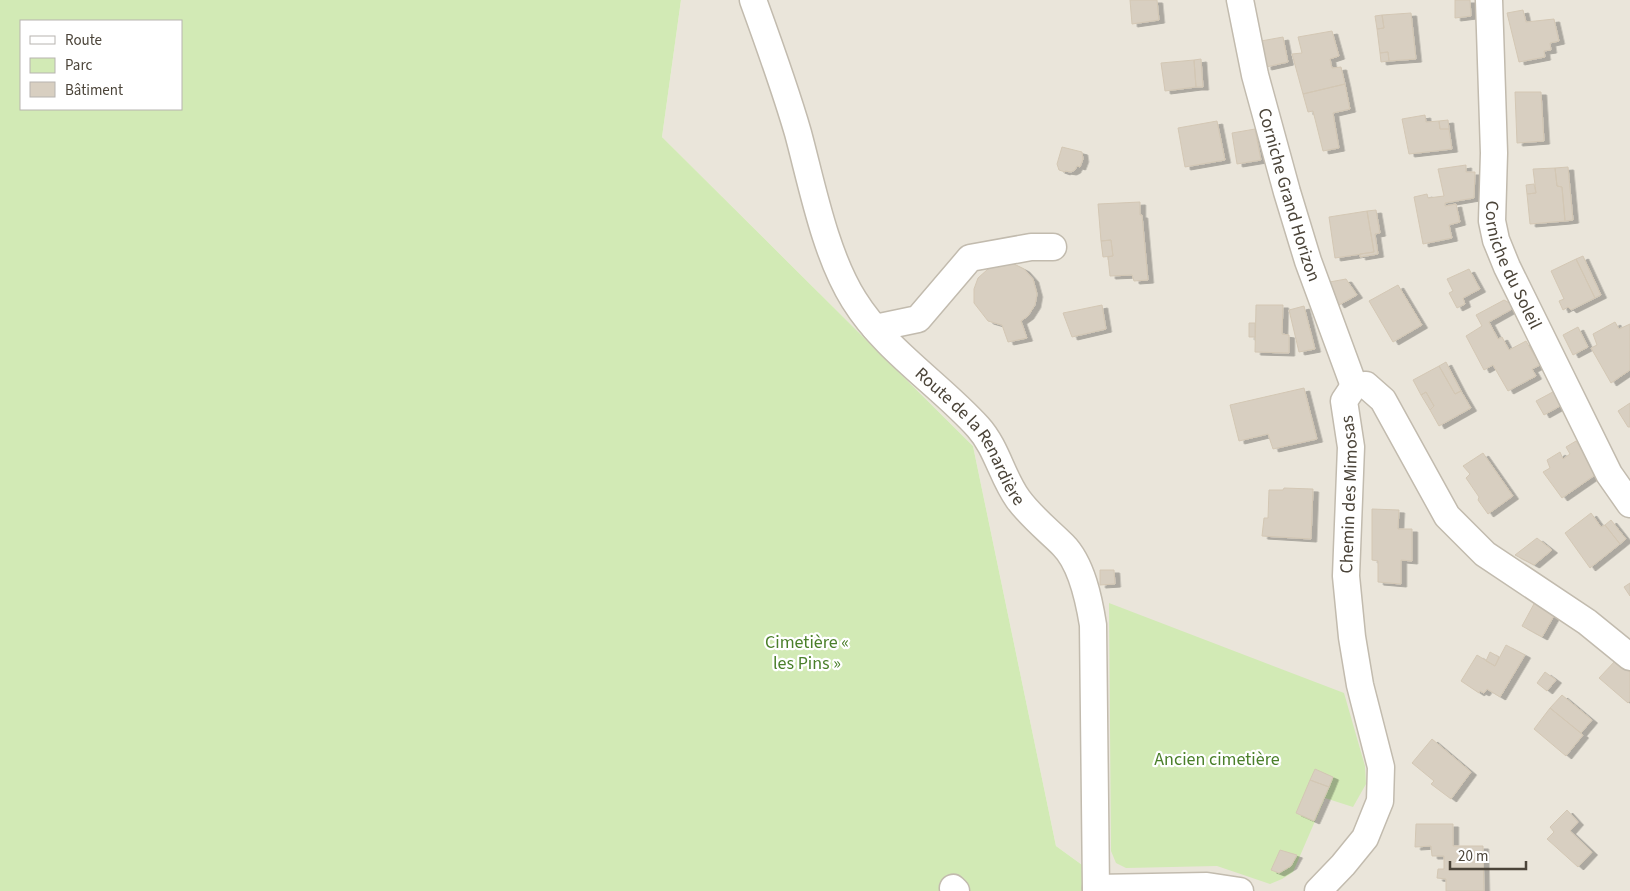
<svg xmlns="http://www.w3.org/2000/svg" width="1630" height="891" font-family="'Source Sans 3',sans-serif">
	<defs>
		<filter id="shadow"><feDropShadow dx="5.5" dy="3" stdDeviation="0" flood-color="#0004"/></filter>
	</defs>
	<rect width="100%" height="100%" fill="#f6f3ec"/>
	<!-- residential -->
	<path fill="#eae5da" d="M681,0h949v891h-512l-62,-45 -83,-400 -311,-309z"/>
	<!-- green -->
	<path fill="#d2eab5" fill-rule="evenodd" d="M0,0h681l-19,137 311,309 83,400 62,45h-1118zM21,21h160v88h-160z
		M1109,603l235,90 21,73 1,18 -13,23 -28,-9 -32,74 -11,7 -12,5 -53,-18 -91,2 -10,-5 -5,-12z"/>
	<!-- building -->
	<path fill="#d8cfc1" stroke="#d3c7b4" filter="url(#shadow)" d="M1130,0h27l2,20 -27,4z
		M1455,0h15l1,16 -16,2z
		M1523,10l3,12 28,-3 5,22 -9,2 1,7 -7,1 1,6 -26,5 -12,-49z
		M1411,13l5,46 -27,2 -1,-9 -8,1 -3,-24 7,-1 -2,-13z
		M1382,15l2,13 -7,1 -2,-13z
		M1332,31l7,25 -9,3 2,9 9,-1 4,17 -42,10 -11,-40 10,-1 -4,-16z
		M1283,37l5,25 -22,5 -5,-26z
		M1388,52l1,9 -8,1 -1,-9z
		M1201,59l2,28h-7l-2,-27z
		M1194,60l2,27 -31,4 -4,-28z
		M1345,84l5,25 -17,4 6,35 -16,3 -10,-40 -5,1 -5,-18z
		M1515,92h26l3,49 -27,2z
		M1425,115l1,7 13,-1 1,8h9l3,20 -43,5 -7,-35z
		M1448,120l1,9h-9l-1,-8z
		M1217,121l8,39 -40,7 -7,-39z
		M1255,129l6,31 -24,4 -5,-31z
		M1062,147l20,5 1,7 -3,8 -3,-1 -2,4 -4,2 -6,-1v1l-6,-2 -2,-6z
		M1466,165v7h9l-1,26 -29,5v3l11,-2 4,18 -11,3 3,13 -29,6 -9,-47 13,-3 1,4 16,-2 -6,-27z
		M1568,167l5,53 -8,1 -3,-34 -5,-1 -2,-18z
		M1555,168l2,18 5,1 3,34 -35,3 -3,-30 9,-1 -3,-24z
		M1534,184l2,9 -9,1 -1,-9z
		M1140,202v13h2l6,65 -14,1 -2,-6 -22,1 -2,-19 5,-1 -2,-16 -10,1 -3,-37z
		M1376,210l4,23 -5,1 3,20 -18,3v-3l14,-2 -7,-41z
		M1367,211l7,41 -39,6 -6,-41z
		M1111,240l2,16 -10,1 -2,-16z
		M1583,256l18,39 -6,3 -19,-39z
		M1576,259l19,39 -24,12 -3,-3 -5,3 -4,-9 5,-2 -13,-28z
		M1000,264h14l10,5 9,10 4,15 -2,11 -7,11 -7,5 6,17 -19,4 -6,-17 -14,-4 -14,-18v-14l4,-11 10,-9z
		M1469,269l11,20 -17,9 2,6 -8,4 -8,-15 4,-2 -6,-12z
		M1346,279l11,16 -18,10 -15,-22z
		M1398,285l24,40 -29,17 -24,-41z
		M1504,300l15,8h-5l-25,14 9,17 4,-2 7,13 17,-9 14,24 -8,4 4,7 -28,15 -15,-26 -9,5 -18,-34 16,-10 -6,-11z
		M1102,305l4,24 -34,8 -9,-24z
		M1256,305h27l-1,29 7,1v18l-34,-1z
		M1304,306l11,43 -16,3 -10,-42z
		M1615,322l4,7 11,-5v46l-19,13 -20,-35 6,-3 -4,-11z
		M1249,323h6v14h-6z
		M1578,327l10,20 -15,8 -10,-20z
		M1446,362l15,29 -6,3 -16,-28z
		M1439,366l16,28 6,-3 10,17 -32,18 -9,-16 4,-4 -8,-14 -5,3 -8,-15z
		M1562,387l7,14 -25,14 -8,-14z
		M1304,388l13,51 -44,10 -5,-15 -29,7 -9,-36z
		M1426,392l8,14 -4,4 -9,-15z
		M1630,403v24h-2l-10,-16z
		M1576,441l22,32 -36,25 -19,-26 7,-4 -3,-8 13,-8 3,7 7,-5 -4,-7z
		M1483,453l30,43 -25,18 -10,-14 1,-3 -13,-19 4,-4 -7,-8z
		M1284,488l29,1 -2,50 -49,-3 2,-18h4l1,-28h14z
		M1372,509l27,1 -1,19h14v32l-11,-1v24l-23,-2v-21l-6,-1z
		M1591,513l10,14 4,-2 15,19 -30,24 -25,-35z
		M1611,520l15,19 -6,5 -15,-19z
		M1537,538l15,12 -18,15 -19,-10z
		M1100,570h14l1,14 -15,1z
		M1630,583v13l-6,-9z
		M1535,602l20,12 -13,23 -20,-11z
		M1506,645l19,10 -25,42 -13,-8 -3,4 -4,-2 -1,2 -18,-12 16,-26 18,11z
		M1490,652l9,5 -4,9 -9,-5z
		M1616,660l14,12v29l-2,2 -29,-25z
		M1545,672l11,8 -9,11 -10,-8z
		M1562,695l30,25 -11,13 -31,-25z
		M1550,708l33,27 -17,21 -32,-27z
		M1432,739l39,33 -20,27 -20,-15 3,-3 -22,-18z
		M1315,769l18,8 -4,10 -19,-7z
		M1310,780l19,7 -15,34 -18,-8z
		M1567,810l11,12 -8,9 22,21 -14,15 -31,-28 7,-7 -4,-5z
		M1416,824h37v22h30l1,45h-38v-12l-9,-1 1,-9h6v-13h-12l-1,-10 -16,1z
		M1280,850l17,5 -6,11 -12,7 -8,-3z"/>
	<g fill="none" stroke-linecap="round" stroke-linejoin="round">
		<!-- minor casing -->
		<g stroke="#c2bbae" stroke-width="29">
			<g id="minor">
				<path id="s1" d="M753,0c16,44 32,88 45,133 14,52 27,121 56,167 31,50 85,84 124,127 19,21 24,50 40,72 13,18 30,31 45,46 19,19 26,55 30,80l3,266"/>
				<path id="s2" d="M1240,0l15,75 32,117 21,69 46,125"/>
				<path id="s3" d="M1489,0l5,153 -2,68 4,19 11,27 102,207 21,30"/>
				<path d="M875,328l43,-9 52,-61 61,-11h22"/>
				<path d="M1096,888l111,-2 33,5"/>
				<path d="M954,891l-1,-3 3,3"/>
				<path id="s4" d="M1318,891l25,-26 22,-27 15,-37 1,-34 -21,-82 -8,-48 -6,-61 5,-129 -7,-46 10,-15 12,-1 17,15 64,116 38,38 102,68 43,35"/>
			</g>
		</g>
		<!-- minor -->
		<use href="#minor" stroke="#fff" stroke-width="26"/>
	</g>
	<g text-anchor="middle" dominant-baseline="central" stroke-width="4.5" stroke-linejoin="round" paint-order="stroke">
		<!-- street labels -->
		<g font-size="18" fill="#4b4439" stroke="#fff">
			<text stroke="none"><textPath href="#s2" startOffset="201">Corniche Grand Horizon</textPath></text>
			<text stroke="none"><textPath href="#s3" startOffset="269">Corniche du Soleil</textPath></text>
			<text stroke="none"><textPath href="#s1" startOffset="498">Route de la Renardière</textPath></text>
			<text stroke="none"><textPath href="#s4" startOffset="421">Chemin des Mimosas</textPath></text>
		</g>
		<!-- park labels -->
		<g font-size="18" fill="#4a7f2a" stroke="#fff">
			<text x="807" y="642">Cimetière «<tspan x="807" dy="21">les Pins »</tspan></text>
			<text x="1217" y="759">Ancien cimetière</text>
		</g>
	</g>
	<!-- legend -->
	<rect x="20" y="20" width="162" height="90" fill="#ffffff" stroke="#b7b4b0"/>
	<rect x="30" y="36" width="25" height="8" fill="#ffffff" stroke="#b7b4b0"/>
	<text x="65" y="45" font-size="15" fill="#4b4439">Route</text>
	<rect x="30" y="58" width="25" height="15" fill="#d2eab5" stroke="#b7b4b0"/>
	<text x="65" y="70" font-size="15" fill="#4b4439">Parc</text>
	<rect x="30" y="82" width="25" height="15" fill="#d8cfc1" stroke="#b7b4b0"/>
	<text x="65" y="95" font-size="15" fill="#4b4439">Bâtiment</text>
	<!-- scale -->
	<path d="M1450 861v8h76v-8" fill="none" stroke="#4b4439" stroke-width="2.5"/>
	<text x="1458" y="861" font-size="15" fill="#4b4439" stroke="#ffffff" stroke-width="4" paint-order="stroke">20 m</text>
</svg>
